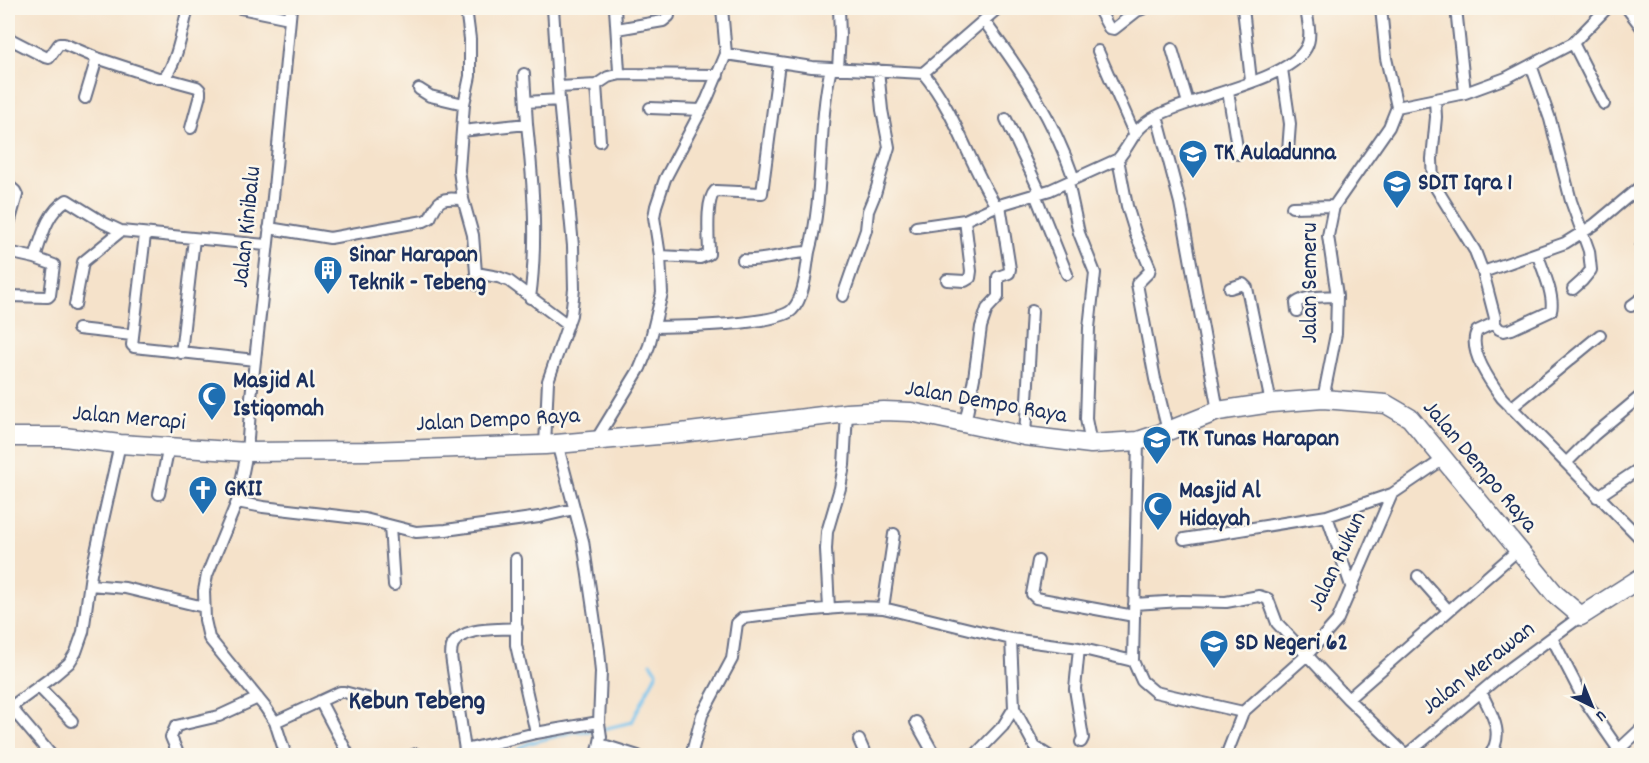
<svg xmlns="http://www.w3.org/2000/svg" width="1649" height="763" font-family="Dekko,sans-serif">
	<rect width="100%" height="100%" fill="#fbf7ec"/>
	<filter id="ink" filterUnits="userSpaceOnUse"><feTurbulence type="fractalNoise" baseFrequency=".0167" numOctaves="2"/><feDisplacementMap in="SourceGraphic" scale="12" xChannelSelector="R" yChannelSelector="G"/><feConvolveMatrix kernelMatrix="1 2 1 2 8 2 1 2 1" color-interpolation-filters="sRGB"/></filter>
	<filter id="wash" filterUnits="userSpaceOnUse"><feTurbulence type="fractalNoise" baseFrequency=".008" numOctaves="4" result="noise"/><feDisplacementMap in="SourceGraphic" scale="24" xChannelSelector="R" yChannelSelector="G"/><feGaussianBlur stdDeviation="1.35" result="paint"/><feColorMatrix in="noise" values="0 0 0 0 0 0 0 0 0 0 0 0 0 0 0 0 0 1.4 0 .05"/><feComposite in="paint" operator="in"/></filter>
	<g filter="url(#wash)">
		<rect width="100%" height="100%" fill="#f5e2ca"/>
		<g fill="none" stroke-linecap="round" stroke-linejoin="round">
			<!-- stream -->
			<path stroke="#73c2ee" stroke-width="3" d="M8,751l4,5
				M515,756l4,-8 10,-5 45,-11 21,-1 37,-9 25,-50 -6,-9"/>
		</g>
	</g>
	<g filter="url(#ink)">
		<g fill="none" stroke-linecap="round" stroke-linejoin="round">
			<!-- street casing -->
			<g stroke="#676e84" stroke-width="14">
				<path id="street" d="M240,8l49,10
					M466,8l4,31v37l-6,28 -5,66 4,29 10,36 4,50
					M615,8l4,63 2,3 97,1
					M1098,8l11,20 5,1 23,-18 8,-3
					M1243,8l8,73
					M1456,8l9,85
					M1627,8l15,20
					M984,21c38,51 69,97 90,158
					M617,29l46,-8 6,-5v-8
					M8,38l37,19 4,1 10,-14h5l33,14 61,20h6c13,-14 19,-52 24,-70
					M1573,43l31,61
					M1172,49l16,54
					M1098,51l36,82
					M726,54l86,13 111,6c33,39 46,91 73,133l54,-16 68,-31c16,-19 14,-30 39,-43 35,-20 130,-34 149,-68 7,-12 1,-28 0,-40
					M1531,65l19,54 21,82 18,50 2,19 -9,11 -9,8
					M838,68l2,-32 -1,-28
					M1282,69l8,55 -2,27
					M923,73l75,-65
					M164,78l33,9 3,3v5l-9,33
					M596,85l4,56
					M559,87l37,-2 12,-8 13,-3
					M419,89l11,7 34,8
					M1228,91l10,63
					M85,98l12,-40
					M1435,100l1,17 -4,42 1,24 42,68 8,21
					M526,102l33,-2
					M1397,107l68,-14 41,-15 67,-35 34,-35
					M650,108l51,2
					M1157,116l23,87 38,208
					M1006,119l34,73
					M527,124c6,58 11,116 3,174
					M462,131l65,-7 -3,-50
					M1118,159l9,47 9,29 14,33 -1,4 -12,12 18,95 13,52
					M1068,182l11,51 16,40 -6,55 -3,91 5,25
					M8,185l7,6 2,4 -9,32
					M1642,185l-48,40 -29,18 -82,29 12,46 -1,5 -17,8c-10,19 14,52 25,67l140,142
					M1035,194l32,80
					M1292,207l42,-1
					M916,227l49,-7 31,-14
					M269,228l61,10 94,-17 6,-3c9,-21 12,-20 33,-19
					M145,235l-13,110 2,2 121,13
					M1641,247h1
					M8,252l27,6c7,-22 12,-46 32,-58l37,23 17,8 145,14
					M660,256l40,2 9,-4c0,-15 -4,-53 6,-63l47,2 17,-130
					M743,260c22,2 44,-8 66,-8 16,-60 8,-124 22,-184
					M476,273l22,4 11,4 59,44
					M947,280l18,1 5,-3 1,-7 -6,-51
					M1230,288l13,-4 4,4 24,115
					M8,296l40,1 2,-2 4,-30 -19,-7
					M843,296l23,-66 2,-19 7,-17 14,-47 -7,-37 -4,-40
					M75,305l8,-43 38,-31
					M1631,306l11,-8
					M1297,311l-1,-8c11,-8 28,-6 41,-7
					M1494,323l5,6 5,2 8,-2 39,-18c4,-15 -9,-43 -14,-58
					M654,327c25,0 122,-2 138,-17 13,-13 14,-41 17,-58
					M78,329l54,6
					M181,353l13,-114
					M1323,399l13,-65 1,-38 -9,-60 6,-30 55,-79 8,-20 -11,-49 -5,-50
					M1511,408l89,-73
					M965,424l9,-46 7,-51 6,-18 11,-12v-20l11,-4 1,-4 -10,-64
					M1025,436l7,-125
					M596,440l44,-72 9,-22 13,-53 -2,-37 -6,-39 2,-11 9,-27 42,-80 19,-45 -4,-46
					M557,443l26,98 16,109 2,22 -2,51 2,14 -4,19
					M545,445l3,-64 23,-66 3,-26 -1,-43 -14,-146 -6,-92
					M1566,463l28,-28 48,-40
					M159,494l10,-48
					M1597,497l45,-30
					M237,502l26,5 102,12 51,13 30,-2 93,-13 35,-8
					M1327,516l25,73
					M390,526l4,59
					M1184,539l143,-23 65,-22
					M516,559v86l20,88
					M1038,561l-6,33 4,4 98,18
					M1418,576l30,34
					M90,585l35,3 79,19
					M1134,604l48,-3 44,1 33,-6 9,3 9,24 71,76 58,56
					M883,608l11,-74
					M829,609l-3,-60 1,-17 13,-44 4,-23 3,-52
					M1552,638l31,60 40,58
					M1079,648l-4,41 8,49 -2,4
					M1133,661l9,20 13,11 88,20
					M39,687l33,34
					M1481,692c10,21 25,42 8,64
					M1348,699l170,-149
					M320,701l29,55
					M8,704l44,52
					M1014,708l21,39 14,9
					M8,709l48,-35 13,-11 7,-11 7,-20 8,-58 29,-130
					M275,722l65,-30h4l30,8
					M916,722l19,34
					M859,740l7,16
					M600,744l38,12
					M465,750l-13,-87c-1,-6 -2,-13 1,-19 11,-18 45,-14 64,-16
					M179,756l-8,-19 5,-11 43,-10 39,-18
					M286,756l-11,-34 -10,-15 -56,-69 -4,-18 -1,-29 3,-16 30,-73 10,-50 4,-55 23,-209 17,-180
					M411,756l5,-2
					M468,756l-3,-6 71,-17 63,-11
					M691,756l11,-41 30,-56 5,-36 6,-5c46,-5 93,-13 140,-10l128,31 68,9 54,13 5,-220
					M974,756l29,-30 11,-18 -3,-69
					M1226,756l17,-44 64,-57 30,-34 55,-127 53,-36
					M1405,756l96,-81 80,-59
					M1612,756l30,-28"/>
			</g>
			<!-- primary casing -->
			<g stroke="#676e84" stroke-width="21">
				<path id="primary" d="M8,437h56l56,7 127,8 121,-1 177,-6 136,-12 166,-20 37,-2 27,1 114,24 66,8 47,-3 30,-10 50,-20 53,-8 52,-4 63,5 24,14 145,176 26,22 61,-39"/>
			</g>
			<!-- street -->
			<use href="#street" stroke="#fff" stroke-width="10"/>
			<!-- primary -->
			<use href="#primary" stroke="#fff" stroke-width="18"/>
		</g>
	</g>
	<!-- icons -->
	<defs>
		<g id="school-pin" transform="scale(1.5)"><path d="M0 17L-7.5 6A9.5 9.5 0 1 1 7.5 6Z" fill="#1f6fb2" stroke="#fbf7ec"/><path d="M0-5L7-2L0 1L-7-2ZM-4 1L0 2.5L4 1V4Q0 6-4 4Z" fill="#fff"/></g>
		<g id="building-pin" transform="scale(1.5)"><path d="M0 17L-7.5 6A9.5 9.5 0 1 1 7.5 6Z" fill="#1f6fb2" stroke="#fbf7ec"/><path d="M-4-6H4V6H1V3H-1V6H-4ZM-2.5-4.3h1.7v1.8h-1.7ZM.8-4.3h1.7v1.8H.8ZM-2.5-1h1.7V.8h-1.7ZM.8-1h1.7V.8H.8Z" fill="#fff"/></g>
		<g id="mosque-pin" transform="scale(1.5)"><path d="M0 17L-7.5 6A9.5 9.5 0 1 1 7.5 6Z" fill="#1f6fb2" stroke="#fbf7ec"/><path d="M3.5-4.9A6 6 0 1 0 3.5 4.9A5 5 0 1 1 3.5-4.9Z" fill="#fff"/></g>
		<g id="church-pin" transform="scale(1.5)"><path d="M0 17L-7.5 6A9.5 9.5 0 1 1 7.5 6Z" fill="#1f6fb2" stroke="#fbf7ec"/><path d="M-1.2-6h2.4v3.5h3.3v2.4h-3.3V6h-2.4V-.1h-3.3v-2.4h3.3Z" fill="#fff"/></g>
	</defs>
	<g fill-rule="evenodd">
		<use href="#school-pin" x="1193" y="154"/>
		<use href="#school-pin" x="1397" y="184"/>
		<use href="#building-pin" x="328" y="270"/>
		<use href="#mosque-pin" x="212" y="396"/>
		<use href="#school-pin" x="1157" y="440"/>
		<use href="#church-pin" x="203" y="490"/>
		<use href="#mosque-pin" x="1158" y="506"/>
		<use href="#school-pin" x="1214" y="644"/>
	</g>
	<g text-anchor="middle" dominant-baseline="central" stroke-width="5" stroke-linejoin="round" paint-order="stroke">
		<!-- poi labels -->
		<g font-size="24" font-weight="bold" fill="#1b2f5e" stroke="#fbf7ec" text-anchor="start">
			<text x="1214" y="154">TK Auladunna</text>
			<text x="1418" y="184">SDIT Iqra 1</text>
			<text x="349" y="256">Sinar Harapan<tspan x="349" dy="28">Teknik - Tebeng</tspan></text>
			<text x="233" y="382">Masjid Al<tspan x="233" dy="28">Istiqomah</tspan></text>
			<text x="1178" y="440">TK Tunas Harapan</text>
			<text x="224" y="490">GKII</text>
			<text x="1179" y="492">Masjid Al<tspan x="1179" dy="28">Hidayah</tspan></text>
			<text x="1235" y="644">SD Negeri 62</text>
		</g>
		<!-- street labels -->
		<g font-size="24" fill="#1b2f5e" stroke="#fbf7ec">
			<text transform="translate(248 227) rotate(-84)">Jalan Kinibalu</text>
			<text transform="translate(1311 283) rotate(-90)">Jalan Semeru</text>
			<text transform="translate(986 403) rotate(10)">Jalan Dempo Raya</text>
			<text transform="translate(129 419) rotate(5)">Jalan Merapi</text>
			<text transform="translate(498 421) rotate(-3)">Jalan Dempo Raya</text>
			<text transform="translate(1479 467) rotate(50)">Jalan Dempo Raya</text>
			<text transform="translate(1338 562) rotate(-65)">Jalan Rukun</text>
			<text transform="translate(1479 669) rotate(-38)">Jalan Merawan</text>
		</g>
		<!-- quarter labels -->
		<g font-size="27" font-weight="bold" fill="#1b2f5e" stroke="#fbf7ec">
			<text x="417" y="702">Kebun Tebeng</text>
		</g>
	</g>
	<!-- margin -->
	<rect width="1649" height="763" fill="none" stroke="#fbf7ec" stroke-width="30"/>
	<!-- north arrow -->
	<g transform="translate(1592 706) rotate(137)" stroke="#fbf7ec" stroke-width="4.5" paint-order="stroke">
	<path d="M0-4.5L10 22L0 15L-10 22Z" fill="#1b2f5e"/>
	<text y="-9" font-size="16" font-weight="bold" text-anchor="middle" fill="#1b2f5e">U</text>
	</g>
</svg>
